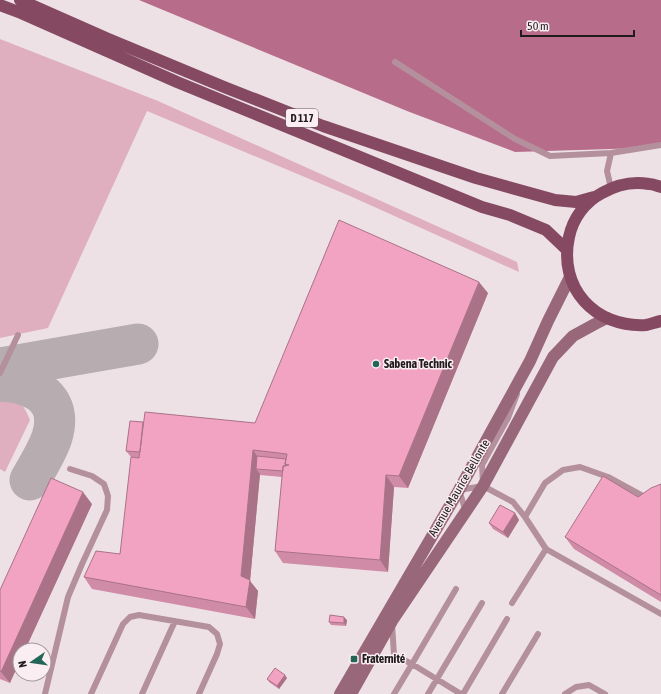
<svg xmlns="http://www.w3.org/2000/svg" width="661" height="694" font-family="'Asap Condensed',sans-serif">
	<rect width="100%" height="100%" fill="#eee1e5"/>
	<!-- green -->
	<path fill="#dfaebf" d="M0,39l158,62 359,161 2,10 -169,-76 -203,-85 -99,217 -48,10z
		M5,400c16,1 19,5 25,20l-25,52 -5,-3v-68z"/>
	<!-- water -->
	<path fill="#b76d8a" d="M139,0h522v143l-18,5 -128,4 -108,-41z"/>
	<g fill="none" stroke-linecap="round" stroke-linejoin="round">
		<!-- taxiway -->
		<path stroke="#b7acb0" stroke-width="41" d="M0,368l138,-24
			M0,381c8,1 17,1 24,4 26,8 36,26 28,52 -4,13 -15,31 -22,43"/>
		<!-- lane -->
		<path stroke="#b4909d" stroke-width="6" d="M395,62l120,77 35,17 61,-3 -4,18 4,17
			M611,153l50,-8
			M0,373l18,-38
			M483,483l-1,-18 26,-47 9,-24
			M466,512l-7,-22 24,-4 30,16 12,15 21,32 115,65
			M525,517l20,-34 18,-13 17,-3 28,10 33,18
			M512,603l34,-54
			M392,624l2,31 18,9 49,30
			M45,694l23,-97 14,-33 25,-54 1,-14 -4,-12 -12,-8 -22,-7
			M91,694l32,-70 7,-7 9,-2 70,12 8,7 3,10 -3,10 -18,40
			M142,694l33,-73
			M394,694l18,-30 44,-75
			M428,694l54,-91
			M463,694l44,-75
			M502,694l36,-60
			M565,694l11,-7 13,-2 16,9"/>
		<!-- secondary -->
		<path stroke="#99677a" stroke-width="12" d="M340,694l119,-204 71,-129 18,-40 22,-44
			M351,694l41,-73 91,-135 70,-129 20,-21 22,-12 12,-6"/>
		<!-- primary -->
		<path stroke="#854a61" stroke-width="12" d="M20,0l86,38 118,49 99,39 153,52 79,22 21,2 18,-5
			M0,5l21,8 156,69 305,125 28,8 36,15 20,19
			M661,187c-4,-1 -8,-3 -12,-3 -16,-3 -33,1 -47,9 -17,9 -29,25 -33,44 -11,51 26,91 77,88 5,-1 10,-3 15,-4"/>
	</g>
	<!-- wall -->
	<path fill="#d08ca6" d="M488,293l-80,195 -14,-1 -6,85 -105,-9 -8,-12 7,-74 -22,-2v-1l-10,107 8,10 -3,28 -163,-30 -8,-12 36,-23 18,-96 -7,-1 -5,-6 17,-29 112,1z
		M661,484v118l-87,-53 -9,-12 73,-40z
		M92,504l-67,146h-5l-10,33 -10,-4v-89z
		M515,513l4,7 -11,18 -15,-9 -4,-6z
		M347,620l-1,6 -15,-1 -2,-3z
		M287,678l-8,11 -10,-7 -2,-3z"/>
	<!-- shaded-wall -->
	<path fill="#a97287" d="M479,282l9,11 -80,195 -9,-12z
		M253,450l8,12 -5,7 4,5 -10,107 8,10 -3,28 -9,-12 -5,-31z
		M386,475l8,12 -6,85 -8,-12z
		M83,492l9,12 -67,146h-5v11l-10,22 -9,-11z
		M515,513l4,7 -11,18 -5,-6z
		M344,617l3,3 -1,6 -2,-3z
		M285,675l2,3 -8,11 -2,-3z"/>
	<!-- building -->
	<path fill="#f2a3c1" stroke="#a97287" d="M339,220l140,62 -80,194 -13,-1 -6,85 -105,-9 8,-85 6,-1 -4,-1 2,-10 -34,-4 -12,126 9,4 -4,27 -162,-30 12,-26 24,3 11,-97 8,1 6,-46 110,11z
		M130,421l13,1 -3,30 -14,-1z
		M257,456l29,3 -1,5 1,2h-3v5l-27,-2z
		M603,476l35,21 13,-9 10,-4v111l-96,-58z
		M51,478l32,14 -82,180 -1,-1v-81z
		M500,505l15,8 -12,19 -14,-9z
		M330,615l14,2v6l-15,-1z
		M275,668l10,7 -8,11 -10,-7z"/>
	<!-- markers -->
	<g fill="#236657" stroke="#fbeef2" stroke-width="1.5">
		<circle cx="376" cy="364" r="4"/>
		<rect x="350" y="655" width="8" height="8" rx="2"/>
	</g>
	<g text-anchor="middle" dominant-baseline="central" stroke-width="3" stroke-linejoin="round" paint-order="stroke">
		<!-- shield labels -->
		<rect fill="#fbeef2" stroke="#625b5d" stroke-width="1" x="286" y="109" width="32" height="18" rx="3"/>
		<g font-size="11" font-weight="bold" fill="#201c1d">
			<text x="302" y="118">D 117</text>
		</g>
		<!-- poi labels -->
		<g font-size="12" font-weight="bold" fill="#201c1d" stroke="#fbeef2" text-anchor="start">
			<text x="384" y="364">Sabena Technic</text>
			<text x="362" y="659">Fraternité</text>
		</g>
		<!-- street labels -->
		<g font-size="12" fill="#201c1d" stroke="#fbeef2">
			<text transform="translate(459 488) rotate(-60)">Avenue Maurice Bellonte</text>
		</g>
	</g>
	<!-- north arrow -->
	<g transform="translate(32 662) rotate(257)"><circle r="19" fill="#fbeef2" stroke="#a39a9d"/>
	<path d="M0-3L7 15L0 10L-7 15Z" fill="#236657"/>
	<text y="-6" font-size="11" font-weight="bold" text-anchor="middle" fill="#201c1d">N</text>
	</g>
	<!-- scale -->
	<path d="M521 30v6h113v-6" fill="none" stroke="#201c1d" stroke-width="2"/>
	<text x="527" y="30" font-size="12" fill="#201c1d" stroke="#fbeef2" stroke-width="3" paint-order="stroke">50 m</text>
</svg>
